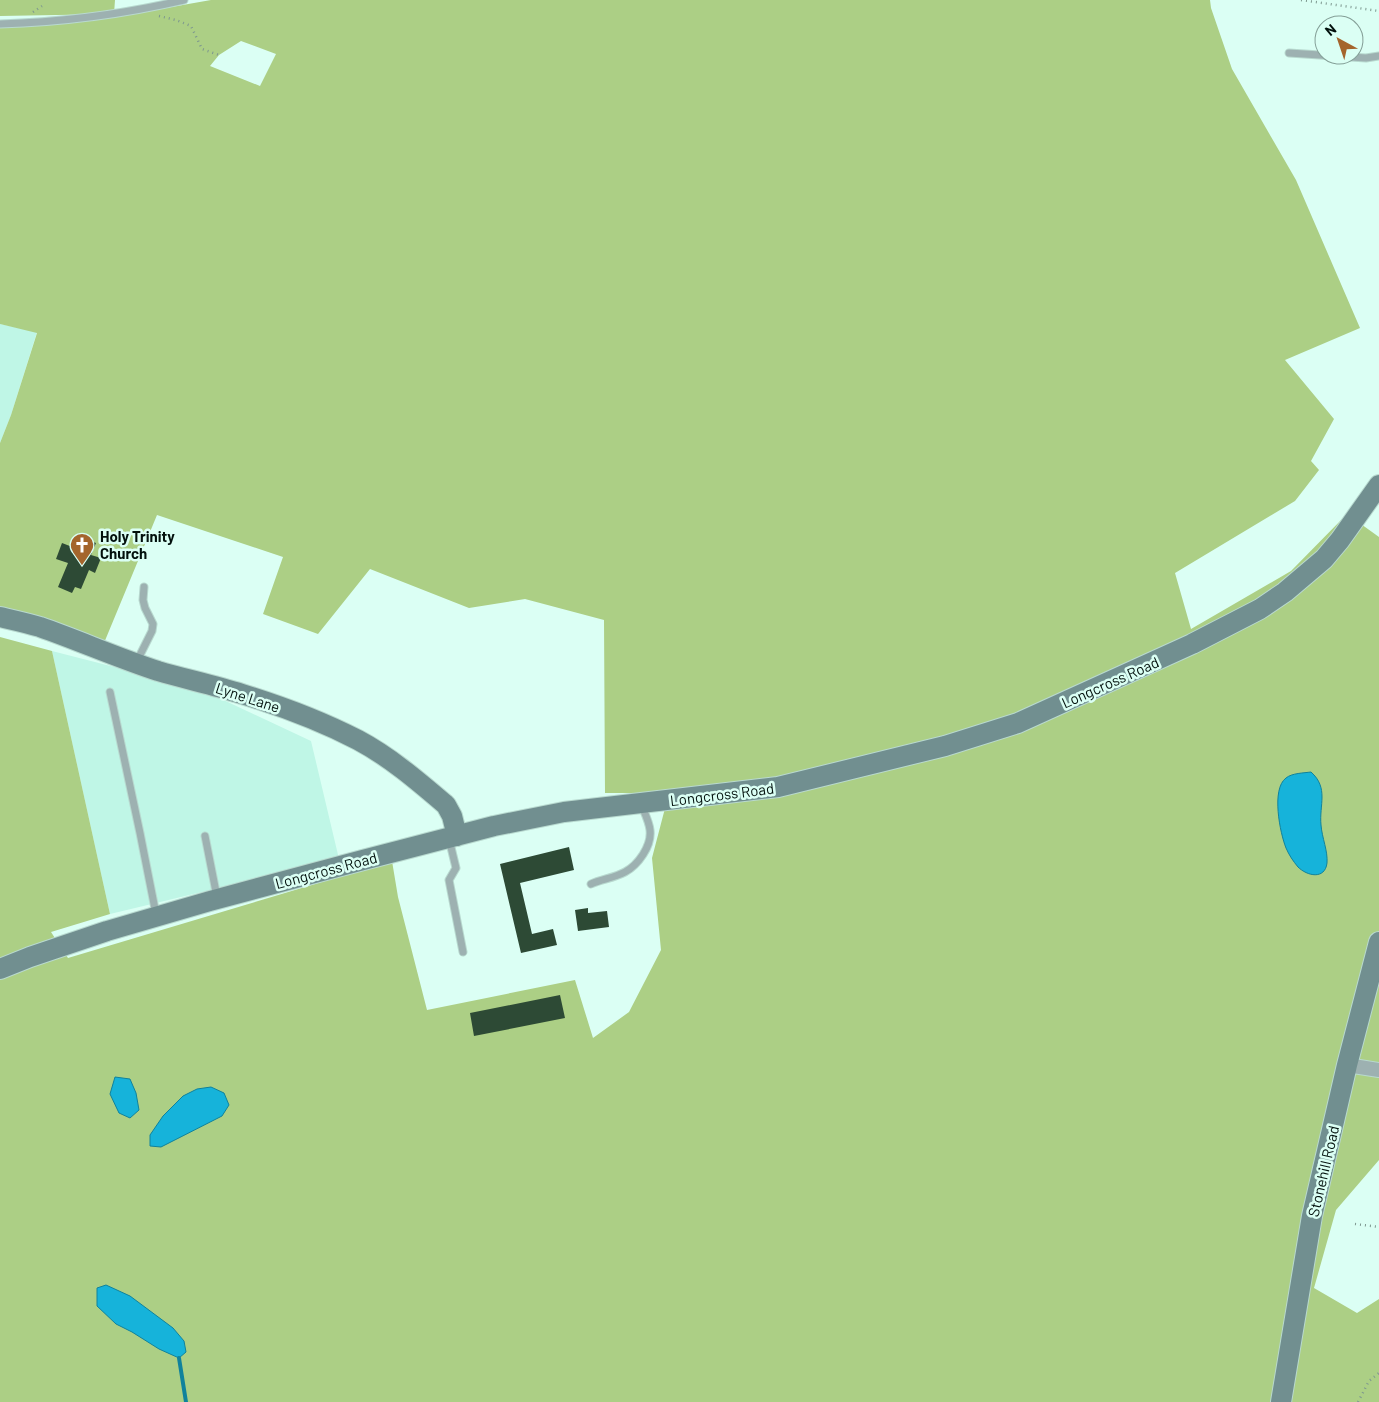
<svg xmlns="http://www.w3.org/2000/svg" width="1379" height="1402" font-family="Barlow,sans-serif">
	<rect width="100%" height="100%" fill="#dbfff4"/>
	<!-- built -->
	<path fill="#bff6e6" d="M0,324l37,8 -26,83 -11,28z
		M52,651l148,38 111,52 28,118 -229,55z"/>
	<!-- green -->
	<path fill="#accf85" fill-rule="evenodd" d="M0,0h115l-1,14 -114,2z
		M211,0h999l1,8 21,61 64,111 64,148 -75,32 49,59 -23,42 8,9 -24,31 -120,72 16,56 100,-58 56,-57 32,23v623l-43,50 -22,78 43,25 22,-14v103h-1379v-765l52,14 58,263 -59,18 17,26 324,-97 6,36 29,113 148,-30 18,58 36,-26 32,-62 -9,-92 17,-65h-64l-1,-173 -79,-21 -56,9 -99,-39 -52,65 -55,-20 20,-57 -126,-42 -53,128 -39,-18 -65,-17v-165l11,-28 26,-82 -37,-9v-296l126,-13zM241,41l35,13 -16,32 -50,-20 9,-11z"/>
	<!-- water -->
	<path fill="#16b3da" stroke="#10829c" d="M1311,772c18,16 8,33 10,53 1,13 7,26 6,38 -2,17 -20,13 -29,4 -5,-6 -9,-12 -12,-19 -6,-15 -15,-59 0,-70 6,-5 18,-5 25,-6z
		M115,1077l15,2 6,14 3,17 -9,8 -11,-5 -9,-19z
		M211,1087l13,6 5,12 -7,11 -61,31 -11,-1v-11l13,-19 20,-20 14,-7z
		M106,1285l24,11 43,32 11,13 2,11 -7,6 -20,-9 -27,-17 -16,-8 -19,-18v-18z"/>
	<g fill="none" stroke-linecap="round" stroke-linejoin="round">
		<!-- stream -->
		<path stroke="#10829c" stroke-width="4" d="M179,1358l7,44"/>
	</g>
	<!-- building -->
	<path fill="#2d4a35" d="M80,537l16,6 -5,12 10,3 -6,15 -6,-3 -8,19 -6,-2 -3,6 -14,-6 10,-24 -12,-4 6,-16 13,5z
		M569,847l5,23 -54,13 12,51 21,-5 4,16 -36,8 -21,-89z
		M588,908v5l19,-2 2,16 -31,4 -3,-21z
		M560,995l5,23 -91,18 -4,-23z"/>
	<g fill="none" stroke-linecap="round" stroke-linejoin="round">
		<!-- lane casing -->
		<g stroke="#b8d9cf" stroke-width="9">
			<path id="lane" d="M0,24c62,-2 124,-10 184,-24
				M1289,53l77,5 13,-2
				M136,663l16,-32 1,-7 -8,-16 -2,-8 1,-13
				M110,692l30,141 16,81
				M205,836l12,61
				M449,839l7,29 -7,12 14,72
				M591,884c11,-5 23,-6 34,-12 13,-7 27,-26 25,-42 -1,-9 -6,-18 -9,-26"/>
		</g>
		<!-- street casing -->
		<g stroke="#b8d9cf" stroke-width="16">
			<path id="street" d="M1347,1065l32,5"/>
		</g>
		<!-- secondary casing -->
		<g stroke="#b8d9cf" stroke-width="22">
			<path id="secondary" d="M0,617c13,3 27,6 40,10 40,14 78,31 118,44 27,8 56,14 84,23 39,12 79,27 116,46 32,17 61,42 88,65l6,11 5,20
				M0,969l30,-12 77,-26 103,-30 153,-41 131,-34 70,-14 214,-25 167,-41 73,-23 174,-79 68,-35 25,-17 39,-33 16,-19 39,-55
				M1281,1402l31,-186 35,-151 32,-123"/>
		</g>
		<!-- path -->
		<path stroke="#7d978f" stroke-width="2.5" stroke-dasharray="1 4" stroke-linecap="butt" d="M1301,0l78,11
			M33,12l9,-6
			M159,16l17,4 15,6 11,23 17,6
			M1355,1224l24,3
			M1358,1402l11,-21 10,-8"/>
		<!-- lane -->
		<use href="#lane" stroke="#9db1b1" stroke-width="7"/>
		<!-- street -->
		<use href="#street" stroke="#9db1b1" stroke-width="14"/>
		<!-- secondary -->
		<use href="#secondary" stroke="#718f90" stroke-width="20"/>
	</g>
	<!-- icons -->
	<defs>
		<g id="church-pin" transform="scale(1.25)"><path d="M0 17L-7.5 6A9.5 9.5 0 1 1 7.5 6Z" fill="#a4652c" stroke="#dbfff4"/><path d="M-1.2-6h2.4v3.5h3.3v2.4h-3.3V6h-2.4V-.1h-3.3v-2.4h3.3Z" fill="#fff"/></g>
	</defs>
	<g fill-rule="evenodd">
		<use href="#church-pin" x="82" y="545"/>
	</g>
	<g text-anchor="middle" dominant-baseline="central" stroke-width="5" stroke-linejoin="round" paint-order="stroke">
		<!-- poi labels -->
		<g font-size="15" font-weight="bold" fill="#02100c" stroke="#dbfff4" text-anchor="start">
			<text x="100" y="536">Holy Trinity<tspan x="100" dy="17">Church</tspan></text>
		</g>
		<!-- street labels -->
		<g font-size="15" fill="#02100c" stroke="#dbfff4">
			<text transform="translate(1110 682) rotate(-24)">Longcross Road</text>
			<text transform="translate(248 697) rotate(18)">Lyne Lane</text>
			<text transform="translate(722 794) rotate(-7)">Longcross Road</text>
			<text transform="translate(326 870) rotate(-15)">Longcross Road</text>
			<text transform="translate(1323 1171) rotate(-77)">Stonehill Road</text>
		</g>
	</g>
	<!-- north arrow -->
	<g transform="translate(1339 40) rotate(320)"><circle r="24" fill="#dbfff4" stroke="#849f97"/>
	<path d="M0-4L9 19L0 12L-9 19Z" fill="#a4652c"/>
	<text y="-8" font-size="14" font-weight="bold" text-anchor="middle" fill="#02100c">N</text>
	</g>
</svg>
